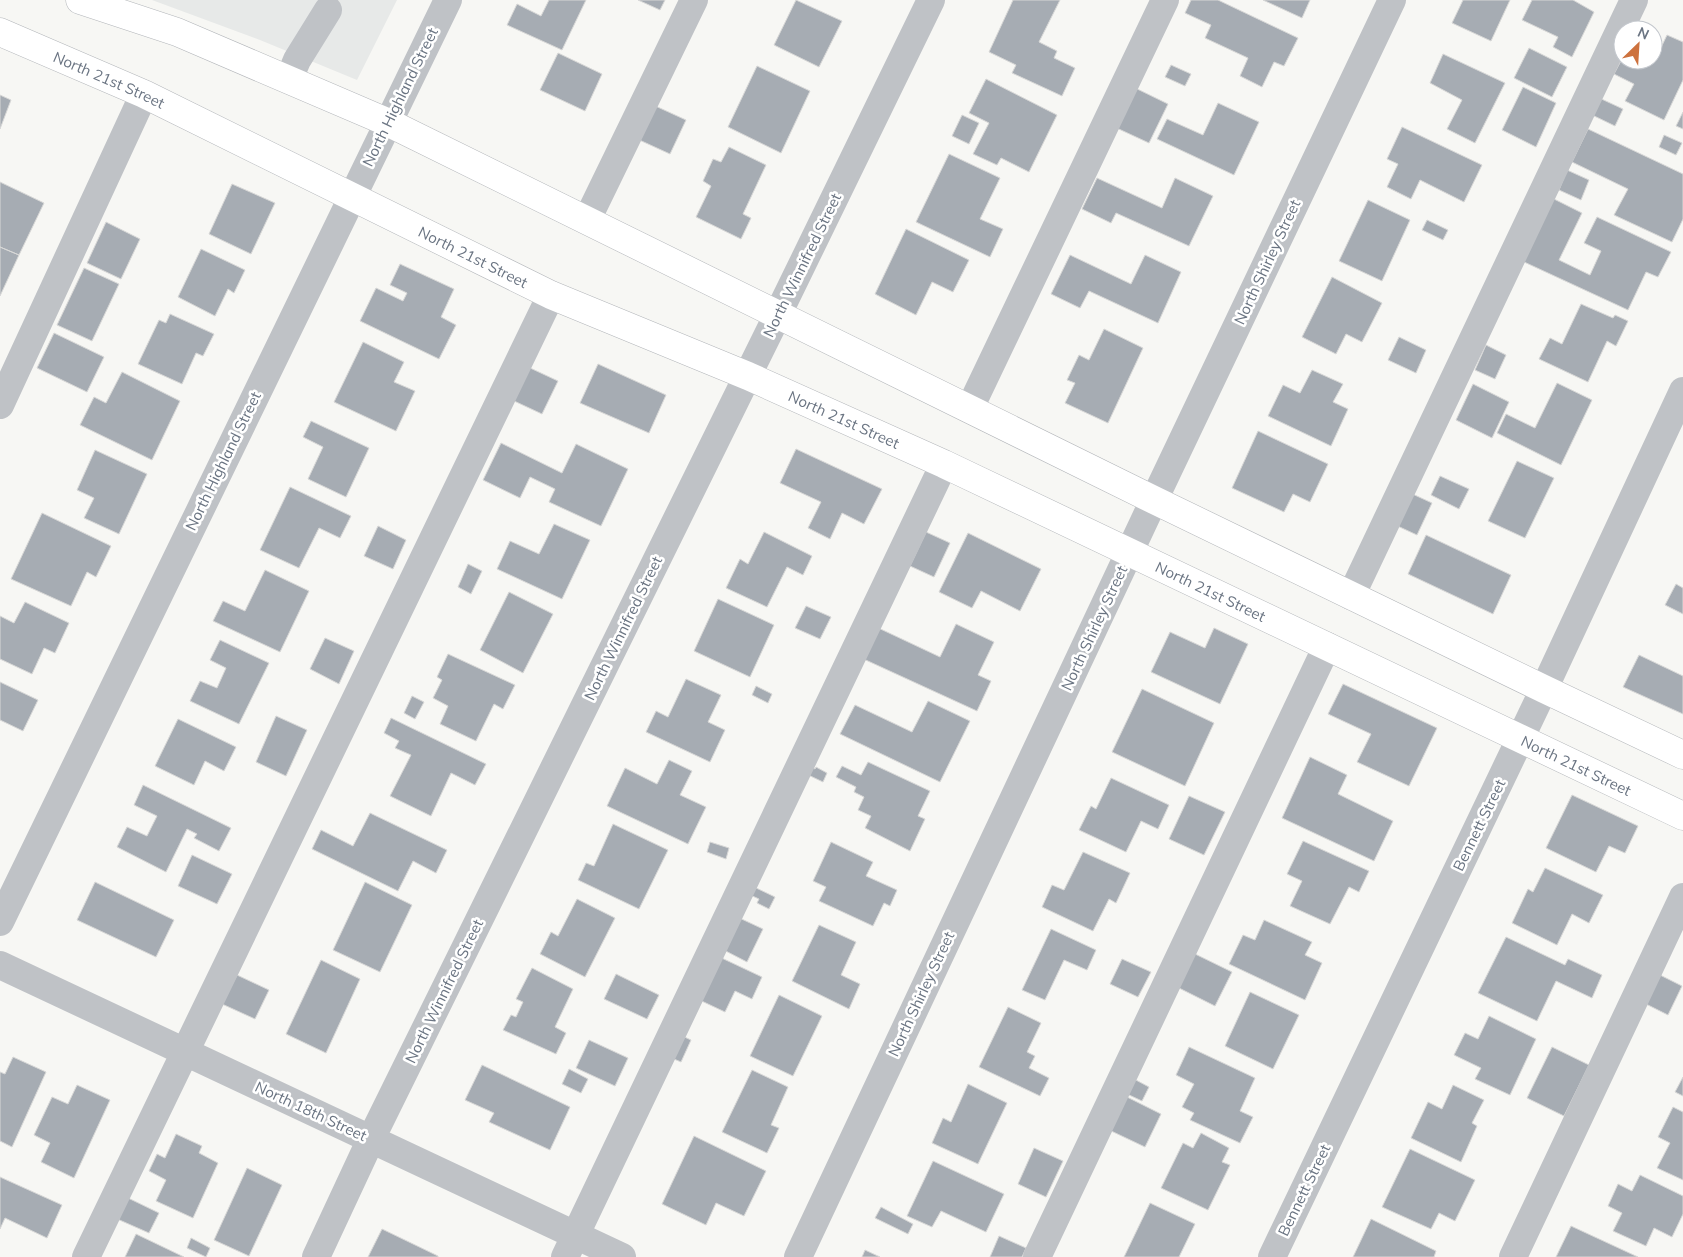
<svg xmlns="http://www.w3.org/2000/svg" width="1683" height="1257" font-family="Mulish,sans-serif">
	<rect width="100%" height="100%" fill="#f7f7f4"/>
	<!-- built -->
	<path fill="#e7e9e8" d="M152,0h245l-40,80 -97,-40z"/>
	<!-- building -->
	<path fill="#a6acb3" stroke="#d8d8d7" d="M549,0h37l-24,50 -55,-25 10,-21 24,12z
		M638,0h27l-5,10z
		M796,0l46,21 -23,46 -45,-22z
		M1013,0h47l-21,42 18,9 -3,7 21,10 -13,28 -50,-23 4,-8 -27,-13z
		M1191,0h27l80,38 -14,28 -10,-4 -12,25 -22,-11 8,-18 -43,-20 6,-13 -26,-12z
		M1263,0h47l-8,18z
		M1463,0h47l-19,41 -39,-18z
		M1532,0h41l21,12 -22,45 -19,-10 5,-10 -36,-17z
		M1667,35l16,7v38l-19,40 -39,-19 9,-17 -20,-10 9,-17v3h30v-6l4,2z
		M1529,48l38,19 -15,30 -38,-19z
		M558,53l44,21 -17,37 -45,-21z
		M1443,54l62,29 -30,60 -28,-14 15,-29 -32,-17z
		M1171,65l20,9 -6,12 -20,-9z
		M757,66l53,25 -29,62 -53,-26z
		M986,79l71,36 -28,57 -28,-14 -4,7 -24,-11 16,-31 -20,-10z
		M1127,84l41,20 -19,39 -41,-19z
		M1523,87l33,16 -20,44 -34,-17z
		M0,95l11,5 -11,29z
		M1595,96l28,13 -8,17 -27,-13z
		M1218,103l41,19 -25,53 -77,-36 10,-20 36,16z
		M651,104l35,16 -16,34 -35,-16z
		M1683,112v17l-7,-3z
		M962,115l17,8 -10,21 -17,-8z
		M1402,127l80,38 -18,37 -44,-22 -9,19 -24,-12 11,-23 -11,-5z
		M1588,129l95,45v45l-11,23 -58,-27 14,-26 -56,-27z
		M1664,135l18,8 -6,12 -17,-8z
		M729,147l37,18 -23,49 8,4 -10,21 -45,-22 15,-31 -8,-5 10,-22 8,3z
		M949,154l51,24 -20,41 23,10 -13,28 -74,-35z
		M1567,170l22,10 -8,20 -22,-10z
		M1097,178l65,30 13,-30 38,18 -24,50 -73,-33 -5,10 -29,-14z
		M0,182l44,21 -25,52 -19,-8z
		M232,184l43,19 -24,51 -42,-20z
		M1552,198l30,15 -23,47 31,15 11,-24 -17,-8 13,-26 74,35 -13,25 -12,-5 -18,38 -106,-49z
		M1368,200l42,20 -28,61 -43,-20z
		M1427,220l21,10 -5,10 -21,-10z
		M106,222l34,17 -19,40 -34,-16z
		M906,229l63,31 -16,32 -21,-10 -16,33 -41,-21z
		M0,247l19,8 -19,41z
		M201,249l44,21 -11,23 -6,-4 -13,27 -37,-19z
		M1070,255l61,29 14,-29 36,17 -23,51 -69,-32 -9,17 -29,-14z
		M400,264l54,25 -13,28 15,8 -17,34 -79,-38 16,-33 27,13 4,-8 -17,-8z
		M84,268l35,16 -27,57 -35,-16z
		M1332,277l50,26 -20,39 -16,-8 -10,20 -34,-17z
		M1581,304l32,14 2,-3 13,6 -12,25 -9,-5 -19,41 -49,-23 11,-21 12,6z
		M170,314l44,20 -11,22 -7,-3 -14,31 -44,-20 21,-44 7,3z
		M1104,329l39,19 -35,75 -43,-20 10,-20 -8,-3 12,-25 10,5z
		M54,333l50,24 -17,35 -50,-24z
		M1399,337l27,13 -10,23 -28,-13z
		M363,342l41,20 -10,20 21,9 -19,40 -62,-29z
		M1486,345l20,10 -11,24 -20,-9z
		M598,364l68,31 -17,38 -69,-30z
		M528,367l30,14 -16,33 -30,-14z
		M1312,370l31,14 -10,18 15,7 -17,37 -63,-30 15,-31 17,8z
		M122,372l58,29 -28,59 -72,-35 14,-28 12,6z
		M1557,383l35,17 -31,65 -64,-32 9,-19 29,14z
		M1473,384l36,18 -17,36 -36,-18z
		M311,421l58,27 -23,49 -38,-18 15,-32 -20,-10z
		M1258,431l70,33 -18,38 -17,-8 -9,18 -52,-24z
		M501,443l61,30 14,-29 52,25 -27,57 -52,-24 6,-13 -25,-12 -10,21 -37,-18z
		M796,449l86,40 -18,35 -22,-11 -12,26 -22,-11 13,-26 -41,-19z
		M95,450l52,24 -28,60 -35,-16 10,-20 -17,-8z
		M1517,461l37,17 -29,60 -37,-17z
		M1440,476l29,13 -10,20 -28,-14z
		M290,487l61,29 -11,22 -21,-10 -20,40 -39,-18z
		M1406,491l26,12 -15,32 -26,-12z
		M42,513l69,33 -15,31 -9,-5 -16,34 -60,-27z
		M554,524l36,16 -28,59 -65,-30 13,-28 29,13z
		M378,526l28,14 -13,29 -29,-13z
		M764,532l48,24 -9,19 -16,-8 -20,40 -41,-19 14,-29 8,5z
		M926,532l24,11 -16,34 -24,-11z
		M968,533l73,36 -21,42 -39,-20 -9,17 -33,-16z
		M1426,535l85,40 -18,39 -85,-40z
		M468,564l14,7 -11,23 -13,-7z
		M265,570l44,21 -29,61 -67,-31 10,-20 22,10z
		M1676,584l7,4v26l-18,-9z
		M509,592l44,22 -30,59 -43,-23z
		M718,599l56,26 -24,52 -56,-26z
		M25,602l44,21 -14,30 -11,-5 -12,26 -32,-15v-43l14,7z
		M806,606l25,11 -11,22 -25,-11z
		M956,624l38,18 -16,33 13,6 -14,30 -120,-55 15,-31 68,32z
		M1214,628l34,16 -28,60 -69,-32 19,-40 35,16z
		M325,638l29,13 -15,33 -29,-15z
		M220,640l49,23 -30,61 -49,-23 10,-20 17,7 9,-20 -16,-8z
		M448,654l67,31 -12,24 -9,-5 -18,37 -36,-17 8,-18 -15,-8 9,-18 -5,-3z
		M1639,655l44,21v38l-60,-27z
		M686,679l35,16 -13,27 17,8 -15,32 -64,-30 10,-21 12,6z
		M0,682l38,18 -15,31 -23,-11z
		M1343,684l94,44 -28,58 -52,-24 14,-28 -43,-20z
		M756,686l16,8 -4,9 -16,-8z
		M1142,689l72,34 -29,63 -73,-34z
		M412,696l12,6 -9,17 -11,-6z
		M928,701l42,20 -30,61 -100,-48 15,-29 57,27z
		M276,716l31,14 -21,46 -30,-14z
		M391,718l95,46 -11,21 -24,-12 -20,43 -41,-20 21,-41 -16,-7 4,-7 -15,-8z
		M178,719l58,28 -12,24 -19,-10 -11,24 -39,-19z
		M1310,757l37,18 -9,19 55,27 -19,40 -92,-43z
		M669,760l23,11 -12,24 26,12 -18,37 -81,-38 18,-38 32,16z
		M868,762l62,29 -12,25 7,3 -15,32 -45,-23 6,-12 -13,-6 6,-13 -10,-5 2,-5 -20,-10 6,-11 19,9z
		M806,764l9,5 1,-2 11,6 -4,9 -21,-10z
		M1111,778l58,27 -11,24 -17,-8 -15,31 -47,-22 12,-24 5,3z
		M143,785l88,43 -12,23 -25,-13 3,-4 -10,-5 -21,43 -49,-25 10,-20 20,9 10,-20 -23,-11z
		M1572,795l66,31 -13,27 -16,-7 -13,26 -50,-24z
		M1189,796l36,16 -21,43 -35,-16z
		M370,813l77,37 -11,23 -23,-12 -15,30 -86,-42 9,-19 32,16z
		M613,824l55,26 -29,59 -61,-29 8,-17 8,3z
		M1303,841l66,30 -10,21 -10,-5 -19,37 -40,-18 12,-25 -15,-7z
		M710,842l19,6 -3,11 -19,-7z
		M831,842l42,20 -7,14 31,14 -7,16 -6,-3 -11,23 -54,-25 7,-14 -13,-6z
		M1083,852l47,21 -14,30 -7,-4 -16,32 -51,-24 10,-22 12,5z
		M192,855l40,19 -15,30 -39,-18z
		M1545,868l58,27 -14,28 -17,-9 -15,31 -45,-22 16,-34 5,3z
		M95,882l79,38 -18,37 -79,-37z
		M365,882l47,23 -32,67 -47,-22z
		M752,886l23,11 -6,12 -12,-6 2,-4 -11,-5z
		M577,899l38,19 -30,59 -45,-23 11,-22 7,4z
		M733,915l30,14 -16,33 -29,-15z
		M1264,920l48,22 -7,13 17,8 -17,37 -76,-36 14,-29 12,5z
		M819,925l37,17 -15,33 19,9 -11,25 -57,-28z
		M1051,929l45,21 -9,20 -23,-10 -19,40 -23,-10z
		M1506,937l59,28 3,-6 34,16 -10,23 -36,-17 -19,40 -59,-28z
		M1191,952l41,20 -17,34 -40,-20z
		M711,953l51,24 -10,22 -17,-8 -10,21 -34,-16z
		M1122,959l29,13 -13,25 -28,-13z
		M321,960l39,19 -34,74 -40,-19z
		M532,968l41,21 -18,38 11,6 -10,21 -53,-24 8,-15 5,2 7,-15 -7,-3z
		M616,974l43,21 -12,24 -43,-20z
		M1658,974l24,12 -14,29 -24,-12z
		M237,975l32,15 -14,29 -33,-15z
		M1250,992l49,23 -26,54 -48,-23z
		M779,995l43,21 -29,60 -43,-20z
		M1008,1007l33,16 -14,29 8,4 -6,12 20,10 -9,18 -61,-29z
		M1489,1016l47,23 -26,56 -35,-16 6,-11 -27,-13 11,-22 13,6z
		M678,1034l13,6 -10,22 -14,-6z
		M589,1040l39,18 -13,28 -39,-18z
		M1189,1047l66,31 -15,33 13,6 -13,26 -50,-23 4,-7 -12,-6 12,-23 -18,-9z
		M1552,1047l37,18 -25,51 -37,-18z
		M13,1057l33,15 -34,75 -12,-6v-69l5,2z
		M482,1065l88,42 -20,43 -61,-28 5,-9 -29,-13z
		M569,1069l19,10 -7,14 -19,-9z
		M752,1070l36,17 -17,38 8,3 -12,25 -45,-21z
		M1683,1077v19l-8,-4z
		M1134,1079l15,8 -7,14 -15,-7z
		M968,1084l39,19 -29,61 -46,-21 11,-25 8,4z
		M77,1085l33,15 -36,78 -33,-16 9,-19 -16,-8 18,-38 16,7z
		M1453,1085l31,15 -12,23 5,3 -16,36 -50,-24 17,-36 14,7z
		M1123,1095l38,19 -16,33 -38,-18z
		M1673,1107l10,5v68l-26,-12 13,-25 -12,-6z
		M1201,1133l28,15 -7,14 8,3 -22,45 -47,-22 22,-45 10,5z
		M176,1134l26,12 -3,7 19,10 -25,55 -37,-17 10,-21 -17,-9 8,-17 8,4z
		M694,1136l72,35 -22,45 -28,-13 -10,22 -44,-21z
		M1034,1148l29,13 -17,36 -28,-13z
		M1410,1149l65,31 -20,41 -16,-8 -8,16 -49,-22z
		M933,1161l71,33 -18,38 -45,-21 -9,16 -25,-11z
		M247,1168l35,17 -33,71 -35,-16z
		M1640,1175l43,21v18l-11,23 -18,-9 -8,18 -33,-15 9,-18 -14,-7 10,-22 14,7z
		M0,1177l62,28 -15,33 -42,-20 -5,11z
		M126,1197l33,16 -10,20 -34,-15z
		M1150,1203l45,21 -16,33h-55z
		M881,1207l32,17 -5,10 -33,-16z
		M1371,1219l65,32 -2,6h-81z
		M1571,1226l67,31h-82z
		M382,1229l56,27v1h-70z
		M136,1234l48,23h-59z
		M999,1236l27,12 -4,9h-32z
		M191,1238l19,10 -4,9 -19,-9z
		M865,1250l15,7h-18z"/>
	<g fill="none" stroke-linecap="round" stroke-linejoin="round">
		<!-- major casing -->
		<g stroke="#b3b6ba" stroke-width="29">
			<g id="major">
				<path d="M80,0l97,32 210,90 767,378 390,189 139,66"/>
				<path id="s1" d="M0,32l144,62 407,201 197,81 196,88 739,352"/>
			</g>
		</g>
		<!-- minor -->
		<path stroke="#bfc2c6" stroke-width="28" d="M289,79l8,-19 31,-50
			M587,220l107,-220
			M0,405l144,-311
			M970,408l195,-408
			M1351,596l283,-596
			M0,922l448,-922
			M0,965l622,292
			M86,1257l465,-962
			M316,1257l55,-118 407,-825 153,-314
			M565,1257l379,-793
			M798,1257l356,-757 238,-500
			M1037,1257l290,-611
			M1272,1257l272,-568 139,-298
			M1513,1257l170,-360"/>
		<!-- major -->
		<use href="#major" stroke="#fff" stroke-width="28"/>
	</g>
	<g text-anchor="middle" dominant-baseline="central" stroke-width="5" stroke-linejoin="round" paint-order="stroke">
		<!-- street labels -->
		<g font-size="15" fill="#6a7482" stroke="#fff">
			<text stroke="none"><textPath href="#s1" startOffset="119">North 21st Street</textPath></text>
			<text transform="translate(400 97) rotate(-64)">North Highland Street</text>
			<text stroke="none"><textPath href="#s1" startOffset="524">North 21st Street</textPath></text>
			<text transform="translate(1267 262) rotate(-65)">North Shirley Street</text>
			<text transform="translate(802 265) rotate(-64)">North Winnifred Street</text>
			<text stroke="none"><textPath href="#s1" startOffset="929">North 21st Street</textPath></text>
			<text transform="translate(223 461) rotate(-64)">North Highland Street</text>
			<text stroke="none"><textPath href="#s1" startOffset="1334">North 21st Street</textPath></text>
			<text transform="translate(623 628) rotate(-64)">North Winnifred Street</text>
			<text transform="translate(1094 628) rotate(-65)">North Shirley Street</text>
			<text stroke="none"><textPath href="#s1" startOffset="1739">North 21st Street</textPath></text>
			<text transform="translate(1479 825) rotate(-64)">Bennett Street</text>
			<text transform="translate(444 991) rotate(-64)">North Winnifred Street</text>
			<text transform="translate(921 994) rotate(-65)">North Shirley Street</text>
			<text transform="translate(311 1111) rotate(25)">North 18th Street</text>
			<text transform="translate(1304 1190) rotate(-64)">Bennett Street</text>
		</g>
	</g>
	<!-- north arrow -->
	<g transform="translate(1638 45) rotate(25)"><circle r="24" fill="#ffffff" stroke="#c3c7cd"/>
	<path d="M0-4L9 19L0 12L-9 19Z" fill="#cd723e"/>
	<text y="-8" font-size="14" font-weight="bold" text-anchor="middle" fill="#6a7482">N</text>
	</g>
</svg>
